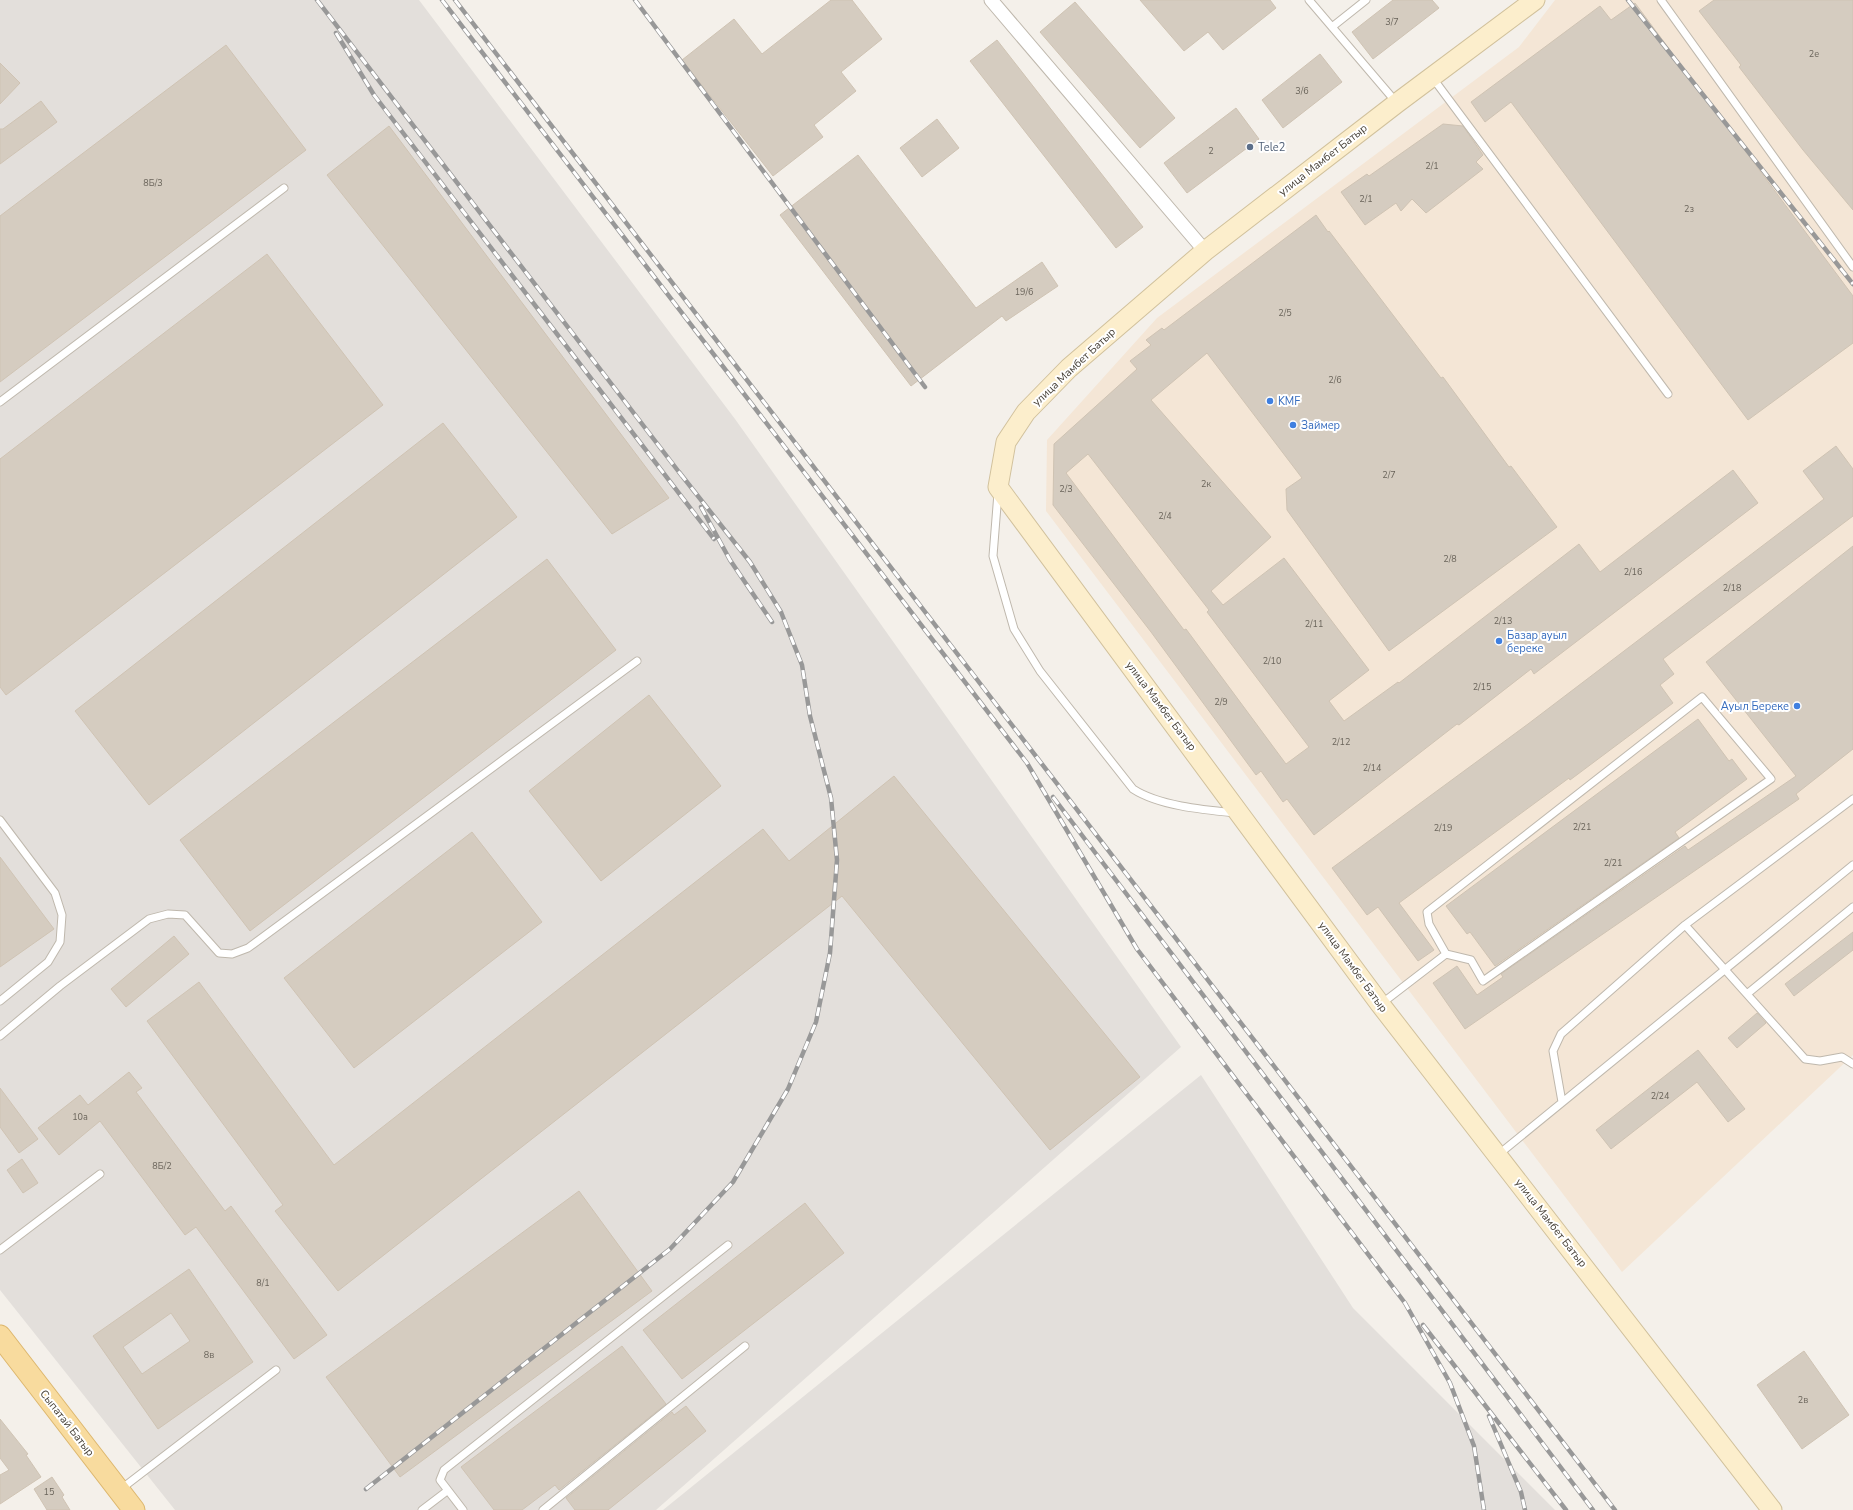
<svg xmlns="http://www.w3.org/2000/svg" width="1853" height="1510" font-family="'Nunito Sans',sans-serif">
	<rect width="100%" height="100%" fill="#f4f0ea"/>
	<!-- commercial -->
	<path fill="#f4e6d6" d="M1555,0h298v1055l-231,217 -576,-761 1,-71 110,-122 362,-271z"/>
	<!-- industrial -->
	<path fill="#e3dfdb" d="M0,0h419l316,419 446,628 -525,463h-481l-175,-220z
		M1201,1075l152,233 202,202h-892z"/>
	<!-- building -->
	<path fill="#d5ccc0" stroke="#cfc3b3" fill-rule="evenodd" d="M831,0h21l30,39 -41,33 15,19 -42,34 9,12 -50,39 -91,-116 52,-41 28,35z
		M1140,0h130l6,8 -53,42 -15,-18 -24,19z
		M1393,0h39l7,8 -66,51 -21,-27z
		M1714,0h139v210l-50,-60 -64,-83 2,-2 -42,-54z
		M1075,2l100,116 -35,30 -100,-116z
		M1635,3l218,293v47l-105,77 -237,-318 -26,20 -14,-20 129,-96 11,14z
		M997,40l146,187 -27,21 -146,-187z
		M226,45l80,105 -306,232v-166z
		M1320,54l22,28 -59,46 -21,-28z
		M0,63l20,20 -20,21z
		M41,101l16,21 -57,42v-35h3z
		M1236,108l23,31 -72,54 -23,-30z
		M937,119l22,29 -37,29 -22,-29z
		M1443,124l20,2 20,29 -7,7 7,7 -57,44 -14,-14 -11,12 -5,-8 -31,22 -24,-33 26,-18 2,2z
		M389,126l280,372 -57,36 -285,-359z
		M858,155l118,153 66,-46 16,24 -52,35 -4,-5 -91,70 -131,-171z
		M1316,215l12,17 1,-1 112,147 2,-1 66,90 2,-1 46,61 -168,124 -102,-141 -1,-21 16,-11 -95,-125 -56,47 120,137 -60,54 12,14 61,-47 85,112 -40,31 15,20 54,-39 1,1 180,-139 21,28 133,-102 25,33 -224,171 -3,-5 -72,56 -2,-1 -143,111 -27,-36 -4,3 -22,-31 -5,4 -105,-143 -98,-127 1,-61 83,-75 -7,-8 21,-16 -5,-5 16,-12 2,2zM1088,454l121,156 -2,2 102,135 -23,17 -100,-135 -2,1 -118,-157z
		M267,254l116,151 -377,290 -6,-8v-228z
		M443,423l74,94 -368,288 -74,-94z
		M1836,446l17,23v47l-190,143 11,15 -14,11 13,18 -103,77 -1,-2 -170,125 35,47 -16,11 -40,-54 -11,8 -35,-47 196,-144 296,-225 -21,-28z
		M1853,546v203l-57,45 3,5 -334,230 -32,-46 24,-17 20,29 26,-18 -2,-3 184,-128 3,4 108,-74 -90,-114z
		M547,559l69,91 -366,281 -70,-91z
		M649,695l72,91 -120,95 -72,-90z
		M1698,719l31,42 3,-2 15,20 -72,53 4,6 -184,128 -25,-34 -3,2 -21,-28z
		M894,776l246,301 -90,73 -208,-254 -504,395 -63,-80 8,-6 -136,-184 52,-39 135,183 429,-336 26,32z
		M472,832l70,90 -188,146 -70,-90z
		M0,857l54,72 -54,38z
		M1853,932v18l-59,46 -9,-12z
		M174,936l15,18 -63,53 -15,-18z
		M1757,1013l9,10 -29,25 -9,-10z
		M1698,1050l47,59 -17,13 -31,-40 -86,67 -15,-19z
		M129,1072l13,16 -6,4 89,119 6,-5 96,129 -33,24 -98,-132 -11,8 -85,-114 -41,34 -21,-27 42,-33 8,10z
		M0,1088l38,51 -19,14 -19,-26z
		M22,1159l16,24 -15,10 -16,-23z
		M579,1191l73,100 -252,186 -74,-100z
		M805,1203l39,50 -162,126 -39,-49z
		M189,1269l64,93 -95,67 -65,-93zM171,1313l19,28 -48,33 -19,-27z
		M622,1346l44,58 -107,86 -4,-5 -33,25h-28l-33,-43z
		M1804,1351l45,64 -47,34 -45,-64z
		M686,1406l20,25 -98,79h-33l-9,-12 106,-86 2,3z
		M0,1419l28,35 -2,1 15,22 -41,27v-29l9,-5 -9,-12z
		M52,1477l12,18 -2,2 8,13h-23l-13,-21z"/>
	<g fill="none" stroke-linecap="round" stroke-linejoin="round">
		<!-- service casing -->
		<g stroke="#bfb8ad" stroke-width="9">
			<path id="service" d="M1309,0l87,102
				M1661,0l192,267
				M1332,27l34,-27
				M1432,77l236,317
				M0,402l284,-214
				M998,493l-5,63 21,73 26,42 93,118c26,17 72,21 103,24
				M0,820l55,73 7,22 -2,27 -12,20 -48,39
				M1685,925l120,134 15,2 22,-4 11,7
				M1747,994l106,-87
				M1381,1004l65,-50 25,6 12,21 288,-202 -69,-82 -275,215 2,12 17,30
				M0,1036l60,-50 89,-67 19,-5 17,1 34,38 13,1 16,-6 389,-287
				M1562,1102l-9,-51 8,-17 124,-109 168,-126
				M1499,1154l354,-289
				M0,1250l100,-76
				M121,1489l155,-119
				M422,1510l25,-19
				M463,1510l-23,-30 4,-10 284,-225
				M543,1510l202,-164"/>
		</g>
		<!-- minor casing -->
		<g stroke="#bfb8ad" stroke-width="15">
			<path id="minor" d="M991,0l214,251"/>
		</g>
		<!-- secondary casing -->
		<g stroke="#d1c19c" stroke-width="21">
			<path id="secondary" d="M1535,0l-138,103 -192,148 -136,117 -43,44 -20,30 -8,45 382,517 392,506"/>
		</g>
		<!-- primary casing -->
		<g stroke="#ddb76e" stroke-width="23">
			<path id="primary" d="M0,1336l134,174"/>
		</g>
		<!-- service -->
		<use href="#service" stroke="#fff" stroke-width="7"/>
		<!-- minor -->
		<use href="#minor" stroke="#fff" stroke-width="13"/>
		<!-- secondary -->
		<use href="#secondary" stroke="#fceecc" stroke-width="19"/>
		<!-- primary -->
		<use href="#primary" stroke="#f8db9e" stroke-width="21"/>
		<!-- rail casing -->
		<g stroke="#989898" stroke-width="4.5">
			<path id="rail" d="M317,0l365,476
				M442,0l585,763 110,186 268,354 45,80 24,63 10,64
				M455,0l1160,1510
				M635,0l290,387
				M1628,0l225,284
				M336,33l38,62 340,444
				M701,507l29,53 42,62
				M1053,797l540,713
				M1423,1325l143,185
				M1489,1416l32,76 4,18
				M366,1489l304,-240 63,-67 55,-93 28,-67 14,-69 7,-93 -6,-62 -21,-82 -8,-51 -21,-53 -31,-50 -71,-90"/>
		</g>
		<!-- rail -->
		<use href="#rail" stroke="#fff" stroke-width="3" stroke-dasharray="9" stroke-linecap="butt"/>
	</g>
	<!-- markers -->
	<circle fill="#5c6f8a" stroke="#fff" stroke-width="1.5" cx="1250" cy="147" r="4"/>
	<g fill="#3f7fe0" stroke="#fff" stroke-width="1.5">
		<circle cx="1270" cy="401" r="4"/>
		<circle cx="1293" cy="425" r="4"/>
		<circle cx="1499" cy="641" r="4"/>
		<circle cx="1797" cy="706" r="4"/>
	</g>
	<g text-anchor="middle" dominant-baseline="central" stroke-width="4" stroke-linejoin="round" paint-order="stroke">
		<!-- number labels -->
		<g font-size="9" fill="#6a645a">
			<text x="1392" y="22">3/7</text>
			<text x="1814" y="54">2е</text>
			<text x="1302" y="91">3/6</text>
			<text x="1211" y="151">2</text>
			<text x="1432" y="166">2/1</text>
			<text x="153" y="183">8Б/3</text>
			<text x="1366" y="199">2/1</text>
			<text x="1689" y="209">2з</text>
			<text x="1024" y="292">19/6</text>
			<text x="1285" y="313">2/5</text>
			<text x="1335" y="380">2/6</text>
			<text x="1389" y="475">2/7</text>
			<text x="1206" y="484">2к</text>
			<text x="1066" y="489">2/3</text>
			<text x="1165" y="516">2/4</text>
			<text x="1450" y="559">2/8</text>
			<text x="1633" y="572">2/16</text>
			<text x="1732" y="588">2/18</text>
			<text x="1503" y="621">2/13</text>
			<text x="1314" y="624">2/11</text>
			<text x="1272" y="661">2/10</text>
			<text x="1482" y="687">2/15</text>
			<text x="1221" y="702">2/9</text>
			<text x="1341" y="742">2/12</text>
			<text x="1372" y="768">2/14</text>
			<text x="1582" y="827">2/21</text>
			<text x="1443" y="828">2/19</text>
			<text x="1613" y="863">2/21</text>
			<text x="1660" y="1096">2/24</text>
			<text x="80" y="1117">10а</text>
			<text x="162" y="1166">8Б/2</text>
			<text x="263" y="1283">8/1</text>
			<text x="209" y="1355">8в</text>
			<text x="1803" y="1400">2в</text>
			<text x="49" y="1492">15</text>
		</g>
		<!-- service labels -->
		<g font-size="11" fill="#4e5e75" stroke="#fff" text-anchor="start">
			<text x="1258" y="147">Tele2</text>
		</g>
		<!-- street labels -->
		<g font-size="11" fill="#474138" stroke="#fff">
			<text transform="translate(1323 160) rotate(-38)">улица Мамбет Батыр</text>
			<text transform="translate(1074 367) rotate(-43)">улица Мамбет Батыр</text>
			<text transform="translate(1161 706) rotate(53)">улица Мамбет Батыр</text>
			<text transform="translate(1353 967) rotate(54)">улица Мамбет Батыр</text>
			<text transform="translate(1551 1223) rotate(52)">улица Мамбет Батыр</text>
			<text transform="translate(67 1423) rotate(52)">Сыпатай Батыр</text>
		</g>
		<!-- shop labels -->
		<g font-size="11" fill="#366cbe" stroke="#fff" text-anchor="start">
			<text x="1278" y="401">KMF</text>
			<text x="1301" y="425">Займер</text>
			<text x="1507" y="635">Базар ауыл<tspan x="1507" dy="13">береке</tspan></text>
			<text x="1789" y="706" text-anchor="end">Ауыл Береке</text>
		</g>
	</g>
</svg>
